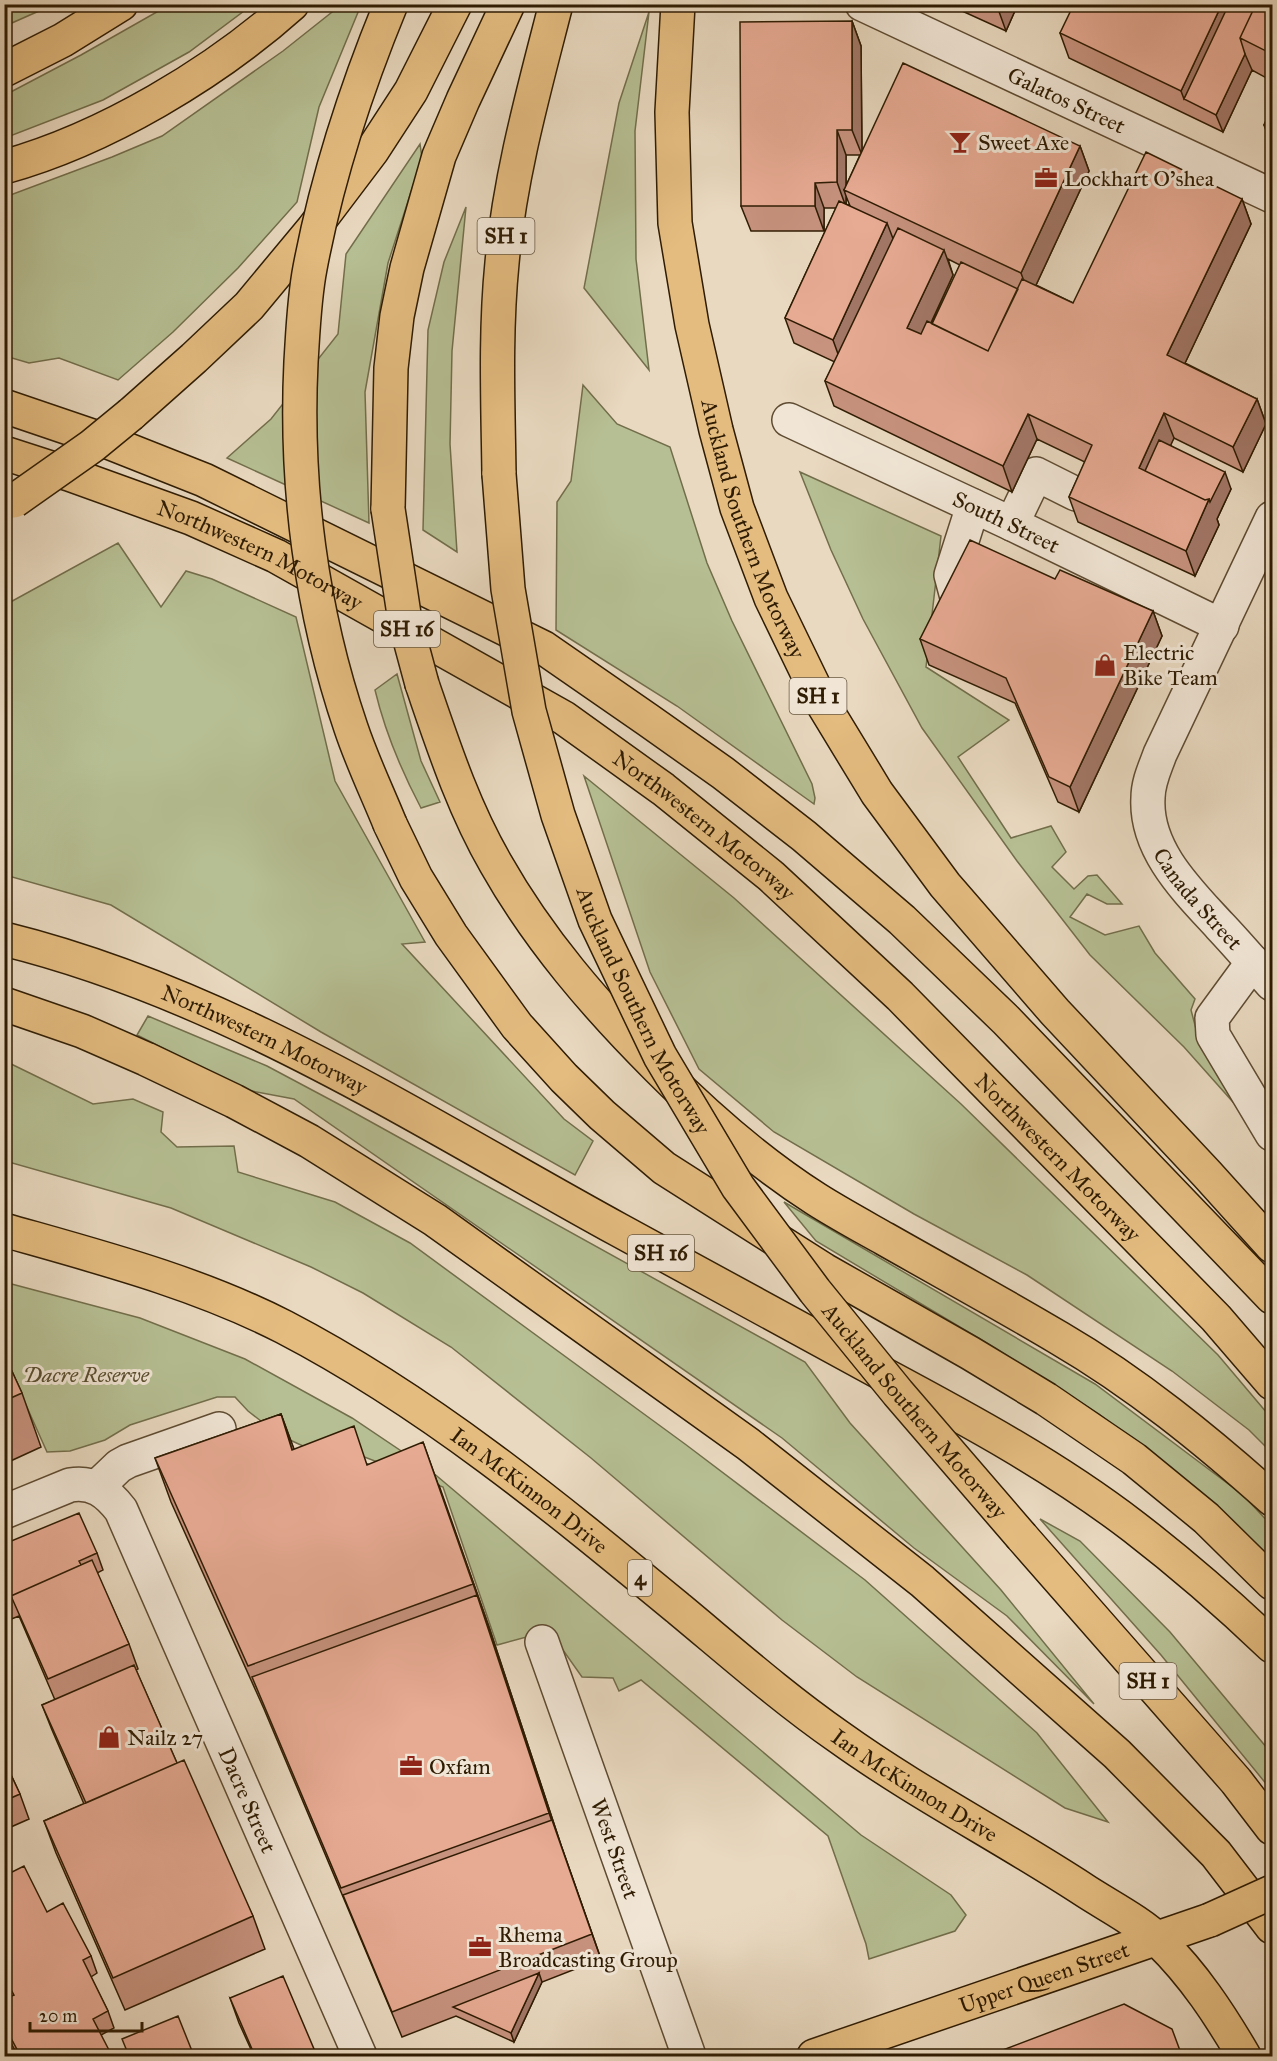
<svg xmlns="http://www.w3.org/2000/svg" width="1277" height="2061" font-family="'IM FELL Great Primer',serif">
	<rect width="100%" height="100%" fill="#e9d9c0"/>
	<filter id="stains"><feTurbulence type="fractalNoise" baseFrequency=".00333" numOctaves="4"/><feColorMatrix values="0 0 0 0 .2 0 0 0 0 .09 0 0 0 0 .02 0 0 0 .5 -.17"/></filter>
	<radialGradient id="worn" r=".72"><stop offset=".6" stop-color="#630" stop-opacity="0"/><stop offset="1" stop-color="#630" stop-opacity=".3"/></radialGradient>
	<!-- green -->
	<path fill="#b6bf93" stroke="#726e4b" stroke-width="1.5" d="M5,4h43v1l-9,6 -34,15z
		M169,5h83l-63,47 -86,48 -98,38v-43l76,-40z
		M341,5h20l-42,102 -22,95 -59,66 -65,64 -55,48 -59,-22 -30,5 -24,-7v-159l107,-40 50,-21 121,-85z
		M649,12l-14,119 1,128 13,111 -65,-82 35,-185z
		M420,144l2,14 -34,105 -23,129 4,131 -142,-65 44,-39 67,-85 8,-80z
		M466,207l-14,144 -2,93 7,108 -34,-22 5,-200 16,-68z
		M583,385l34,39 53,23 37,116 25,58 80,163 3,14 -1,6 -137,-98 -121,-76 1,-128 14,-21z
		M800,472l141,64 -15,131 83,53 -51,37 53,81 40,-12 15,26 -14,15 22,22 14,-13 9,-1 25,29h-15l-20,-10 -17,23 35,18 34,-9 16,27 40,46 -4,11 5,19 76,117 -88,-99 -94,-92 -73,-94 -95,-133 -59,-109 -32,-69z
		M118,543l43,64 25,-36 26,8 84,38 39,164 90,161 -23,2 162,175 29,22 -18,34 -254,-143 -210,-127 -106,-30v-270z
		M397,674l24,87 19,41 -19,6c-20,-38 -36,-76 -46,-118z
		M584,776l150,122 227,206 257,251 54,64v34l-23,-23 -77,-59 -145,-96 -113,-61 -140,-82 -75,-63 -49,-97z
		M148,1016l119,50 77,41 461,255 45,61 151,167 93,114 -87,-88 -93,-68 -132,-110 -488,-339 -48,-9 -109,-55z
		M5,1061l88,43 40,-5 30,13 -2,20 16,15 57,-1 4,26 97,30 75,41 275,201 180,136 172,153 71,89 -43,-14 -208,-131 -75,-57 -191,-162 -140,-111 -88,-54 -52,-26 -140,-59 -166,-47z
		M784,1202l311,182 148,111 29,31v35l-24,-25 -73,-63 -76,-59 -104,-66 -179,-107z
		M4,1282l136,36 105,41 107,59 79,53 430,364 90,60 15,20 -11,16 -86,28 -3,-15 -38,-108 -187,-156 -22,11 -6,-13 -31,-1 -26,-37 -15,-7 -44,12 -54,-158 -89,-34 -51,-7 -24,-11 -31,-24 -13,-14h-18l-87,28 -25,15 -35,11 -23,1 -42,-94z
		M1040,1519l40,22 90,91 102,122v37l-111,-136z"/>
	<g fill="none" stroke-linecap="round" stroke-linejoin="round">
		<!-- minor casing -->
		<g stroke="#5e4b32" stroke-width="36">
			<g id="minor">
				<path id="s1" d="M862,4l410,192"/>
				<path id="s2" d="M789,420l223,104 210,102"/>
				<path id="s3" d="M1272,518l-112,236c-5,14 -12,28 -12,44 -3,52 40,93 72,128 18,19 35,39 52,58"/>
				<path d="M1012,524l24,-50 40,20"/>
				<path d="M958,601l-7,-26 22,-69"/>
				<path d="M1253,962l-41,56 1,17 59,99"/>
				<path d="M97,1487l22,-21 9,-5 91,-32"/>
				<path id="s4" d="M4,1512l66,-27c23,-4 37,7 51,25l239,546"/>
				<path id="s5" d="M542,1642l147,414"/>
			</g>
		</g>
		<!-- major casing -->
		<g stroke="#2f1c03" stroke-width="36">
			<g id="major">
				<path id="s6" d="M4,1230c95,27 192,52 280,97 144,75 270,179 395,282 53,44 104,89 160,128 78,56 164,100 245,153 21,14 58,33 75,51 35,34 61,74 85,115"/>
				<path id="s7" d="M814,2056l396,-136"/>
			</g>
		</g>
		<!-- highway casing -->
		<g stroke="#2f1c03" stroke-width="36">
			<g id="highway">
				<path id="s8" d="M678,4l-6,108 3,111 17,102 24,105 21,78 34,90 50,103 56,92 68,92 110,127 152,162 65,72"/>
				<path d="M4,70l59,-30 58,-36"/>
				<path d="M4,167c101,-28 211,-94 288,-163"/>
				<path d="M4,406l94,32 106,42 340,168 104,72 75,53 81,63 98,84 104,100 266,277"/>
				<path d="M131,414l63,-56 55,-52 64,-77 59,-78 39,-60 44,-87"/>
				<path id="s9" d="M4,453l65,21 122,44 85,38 288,162 99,71 108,87 129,120 316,322 56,65"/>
				<path d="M499,474c-1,-70 -4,-141 3,-211 8,-88 32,-173 54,-259"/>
				<path d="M388,509l3,-141 6,-52 10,-48 32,-112 24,-56 45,-96"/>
				<path d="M422,684c21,61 41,123 74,180 43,76 100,142 162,204 48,48 100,94 158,131 22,14 46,27 69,40 58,33 117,65 174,99 77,45 147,102 213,161"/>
				<path d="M390,824l26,54 35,57 66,91 47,52 38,37 62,53 160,102 146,83 76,46 88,60 72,59 66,65"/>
				<path id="s10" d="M4,939c223,55 416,182 615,291 88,48 176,96 264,144 86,46 173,93 251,153 48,37 94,77 138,119"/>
				<path d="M4,1004l78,27 64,28 88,42 75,40 126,79 313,224 174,137 195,173 99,100 56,73"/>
				<path d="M1022,1537l214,244 36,47"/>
			</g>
		</g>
		<!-- minor -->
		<use href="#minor" stroke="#f1e6d6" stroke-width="33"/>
		<!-- major -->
		<use href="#major" stroke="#e4bc80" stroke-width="33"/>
		<!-- highway -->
		<use href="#highway" stroke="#e4bc80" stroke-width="33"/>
		<!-- major-bridge casing -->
		<g stroke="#2f1c03" stroke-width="36" stroke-linecap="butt">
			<path id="major-bridge" d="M1210,1920l62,-28"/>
		</g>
		<!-- highway-bridge casing -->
		<g stroke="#2f1c03" stroke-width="36" stroke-linecap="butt">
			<g id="highway-bridge">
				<path id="s11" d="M499,474l9,115 21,122 29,104 37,105 65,136 78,131 77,104 83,102 124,144"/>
				<path d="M14,501l78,-55 39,-32"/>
				<path d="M388,509l17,112 17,63"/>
				<path d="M390,824c-13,-32 -28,-63 -39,-96 -40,-117 -56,-243 -50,-366 2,-31 3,-63 9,-94 17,-90 46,-179 81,-264"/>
			</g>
		</g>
		<!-- major-bridge -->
		<use href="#major-bridge" stroke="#e4bc80" stroke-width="33"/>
		<!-- highway-bridge -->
		<use href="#highway-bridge" stroke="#e4bc80" stroke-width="33"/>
	</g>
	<!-- wall -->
	<path fill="#c7927e" stroke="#2f1c03" stroke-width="1.5" fill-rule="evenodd" d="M951,4h67l-12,27 -55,-25z
		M1272,4v77l-20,-11 -29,62 -154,-74 -9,-25z
		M852,21l9,25 1,106 218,-6 9,25 -53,114 37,18 169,-104 9,25 -66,139 72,36 9,25 -23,48 -69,-34 -4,7 61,44 -14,30 2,6 -24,51 -117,-54 -9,-25 16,-35 -48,-23 -25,53 -178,-86 -9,-25 10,-19 -41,-19 -9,-25 51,-110h-12v23h-73l-10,-25zM846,155h14l-14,31zM846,196l4,10 -4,-2zM948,259l12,6 -28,59 -1,-1 22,-48z
		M1272,108v39l-8,-22z
		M1055,579l98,32 9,25 -83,176 -21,-10 -43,-99 -86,-38 -9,-26z
		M4,1354l18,39 19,54 -37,17z
		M281,1414l13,36 73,14 72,21 50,142 72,218 40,114 -59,23 -28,60 -58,-26 -54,21 -138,-328 -93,-207 -16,-44z
		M4,1544l93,9 6,17 -6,3 32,71 9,25 -2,1 41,93 76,153 12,33 -140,61 -69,-157 -12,-32 40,-17 -32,-74 -10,-25 13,-5 -36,-84 -15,6z
		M4,1760l16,34 9,25 -25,11z
		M4,1867l4,7 39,38 44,44 6,17 -6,4 17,34 6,17 -13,7 -83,21 -14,-26v-31l8,-3 -8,-14z
		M230,1998l87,58h-63l-15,-33z"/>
	<!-- shaded-wall -->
	<path fill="#a27767" stroke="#2f1c03" stroke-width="1.5" d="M998,4h20l-12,27 -9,-25z
		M1222,4h22l-60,95 -3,-8z
		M852,21l9,25 1,109 -10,-25z
		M1245,54l7,16 -29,62 -7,-17z
		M837,130l9,25v36l-2,-1 2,6v11l-9,-25z
		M1080,146l9,25 -59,127 -9,-25z
		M815,183l9,25v23l-9,-25z
		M1242,199l9,25 -74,156 -10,-25z
		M887,223l10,26 -55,116 -9,-25z
		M944,250l9,25 -36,78 -10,-25z
		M1257,399l9,25 -23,48 -10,-25z
		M1164,413l10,25 -20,44 -15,-14z
		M1028,414l9,25 -25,53 -9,-26z
		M1225,472l6,17 -14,30 2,6 -24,51 -9,-25 23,-52z
		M1153,611l9,25 -83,176 -9,-25z
		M281,1414l16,43 -5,-7z
		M423,1442l66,185 72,218 40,114 -52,-146 -72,-218z
		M539,1973l3,9 -28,60 -3,-9z"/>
	<!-- building -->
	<path fill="#e7aa93" stroke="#2f1c03" stroke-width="1.5" d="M1074,4h148l-41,87 -121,-58z
		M1229,4h27l-16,34 5,16 -29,61 -32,-16z
		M1256,4h16v50l-32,-16z
		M852,21v109h-15v52l-22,1v23h-74l-1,-184z
		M903,63l177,83 -59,127 -177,-83z
		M1272,108v21l-8,-4z
		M1146,152l96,47 -75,156 90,44 -24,48 -69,-34 -25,55 66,32 4,-1 -23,52 -117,-54 23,-52 -64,-31 -25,52 -178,-85 73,-153 46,22 -37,78 14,6 6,-13 61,30 34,-72 51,24z
		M839,201l48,22 -54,117 -48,-22z
		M961,262l57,27 -30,62 -56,-27z
		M1159,440l66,32 -15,30 -1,-3 -4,1 -60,-29z
		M970,540l85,39 5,-9 93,41 -83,176 -21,-10 -43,-99 -86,-39z
		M4,1354l18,39 -18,8z
		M281,1414l11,36 62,-24 13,39 56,-23 50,142 -225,82 -93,-208z
		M79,1513l18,40 -18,8 2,4 -70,31 1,2 -8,4v-58z
		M92,1560l37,84 -81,35 -37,-83z
		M477,1595l72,218 -208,75 -89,-211z
		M134,1665l43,98 -91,40 -44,-98z
		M4,1760l16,34 -16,7z
		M184,1760l69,156 -140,62 -69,-157z
		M552,1820l40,114 -200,78 -49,-117z
		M24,1866l23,46 16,-9 28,53 -8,4 25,51 -15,8 19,37h-95l3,-1 -16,-30v-26l10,-4 -10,-18v-101z
		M539,1973l-28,60 -58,-26z
		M283,1976l34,80h-62l-25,-58z
		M1124,2004l48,25 10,27h-195z
		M178,2016l16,40h-65l-7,-17z"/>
	<!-- icons -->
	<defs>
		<g id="bar-bare" transform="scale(1.8)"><path d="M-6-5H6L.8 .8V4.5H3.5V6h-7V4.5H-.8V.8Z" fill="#8f2418" stroke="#f1e6d6" stroke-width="2.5" paint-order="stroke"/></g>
		<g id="office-bare" transform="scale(1.8)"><path d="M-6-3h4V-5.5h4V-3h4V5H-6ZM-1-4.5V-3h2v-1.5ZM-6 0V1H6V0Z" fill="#8f2418" stroke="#f1e6d6" stroke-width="2.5" paint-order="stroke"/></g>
		<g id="shop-bare" transform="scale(1.8)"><path d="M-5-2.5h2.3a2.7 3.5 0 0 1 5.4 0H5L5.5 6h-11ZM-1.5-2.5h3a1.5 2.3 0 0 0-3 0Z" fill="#8f2418" stroke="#f1e6d6" stroke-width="2.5" paint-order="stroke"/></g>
	</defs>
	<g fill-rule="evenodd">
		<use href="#bar-bare" x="960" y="142"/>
		<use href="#office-bare" x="1046" y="178"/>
		<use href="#shop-bare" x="1105" y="665"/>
		<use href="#shop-bare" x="109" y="1737"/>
		<use href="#office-bare" x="411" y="1766"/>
		<use href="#office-bare" x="480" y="1947"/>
	</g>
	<g text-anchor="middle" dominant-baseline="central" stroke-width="6" stroke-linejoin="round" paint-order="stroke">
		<!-- shield labels -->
		<g fill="#f1e6d6" stroke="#695942" stroke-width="1.5">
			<rect x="477.5" y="218" width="57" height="36" rx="4.5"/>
			<rect x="374" y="611" width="66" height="36" rx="4.5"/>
			<rect x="789.5" y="678" width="57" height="36" rx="4.5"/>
			<rect x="628" y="1235" width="66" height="36" rx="4.5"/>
			<rect x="628" y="1560" width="24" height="36" rx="4.5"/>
			<rect x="1119.5" y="1663" width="57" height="36" rx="4.5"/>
		</g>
		<g font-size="21" font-weight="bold" fill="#2f1c03">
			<text x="506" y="236">SH 1</text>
			<text x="407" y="629">SH 16</text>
			<text x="818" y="696">SH 1</text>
			<text x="661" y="1253">SH 16</text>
			<text x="640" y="1578">4</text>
			<text x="1148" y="1681">SH 1</text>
		</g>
		<!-- street labels -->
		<g font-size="22" fill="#2f1c03" stroke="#f1e6d6">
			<text stroke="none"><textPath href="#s1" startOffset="226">Galatos Street</textPath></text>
			<text stroke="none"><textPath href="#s2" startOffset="240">South Street</textPath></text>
			<text stroke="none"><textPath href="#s8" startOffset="536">Auckland Southern Motorway</textPath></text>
			<text stroke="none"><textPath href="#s9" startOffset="276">Northwestern Motorway</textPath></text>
			<text stroke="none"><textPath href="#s9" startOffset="798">Northwestern Motorway</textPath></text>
			<text stroke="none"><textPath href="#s3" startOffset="423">Canada Street</textPath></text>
			<text stroke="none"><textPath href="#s11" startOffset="561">Auckland Southern Motorway</textPath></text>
			<text stroke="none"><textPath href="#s10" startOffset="280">Northwestern Motorway</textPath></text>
			<text stroke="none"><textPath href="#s9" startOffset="1284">Northwestern Motorway</textPath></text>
			<text stroke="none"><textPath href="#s11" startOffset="1047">Auckland Southern Motorway</textPath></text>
			<text stroke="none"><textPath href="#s6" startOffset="592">Ian McKinnon Drive</textPath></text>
			<text stroke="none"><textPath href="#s6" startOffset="1078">Ian McKinnon Drive</textPath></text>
			<text stroke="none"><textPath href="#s4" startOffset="448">Dacre Street</textPath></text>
			<text stroke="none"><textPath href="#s5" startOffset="219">West Street</textPath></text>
			<text stroke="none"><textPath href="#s7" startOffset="243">Upper Queen Street</textPath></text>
		</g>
		<!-- poi labels -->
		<g font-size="22" fill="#2f1c03" stroke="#f1e6d6" text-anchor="start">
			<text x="978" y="142">Sweet Axe</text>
			<text x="1064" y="178">Lockhart O'shea</text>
			<text x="1123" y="652">Electric<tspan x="1123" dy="25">Bike Team</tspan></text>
			<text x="127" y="1737">Nailz 27</text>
			<text x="429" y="1766">Oxfam</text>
			<text x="498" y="1934">Rhema<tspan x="498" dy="25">Broadcasting Group</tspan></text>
		</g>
		<!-- park labels -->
		<g font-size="22" font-style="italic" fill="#584d2e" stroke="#f1e6d6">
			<text x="86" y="1374">Dacre Reserve</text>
		</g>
	</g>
	<!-- margin -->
	<rect width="1277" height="2061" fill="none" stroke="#e9d9c0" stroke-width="24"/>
	<rect x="6" y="6" width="1265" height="2049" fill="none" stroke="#2f1c03" stroke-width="3"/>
	<rect x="12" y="12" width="1253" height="2037" fill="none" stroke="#2f1c03" stroke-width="1.5"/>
	<!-- scale -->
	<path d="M30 2022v9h112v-9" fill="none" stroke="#2f1c03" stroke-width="3"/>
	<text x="39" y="2022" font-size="18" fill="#2f1c03" stroke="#f1e6d6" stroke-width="4.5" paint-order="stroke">20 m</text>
	<rect width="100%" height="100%" filter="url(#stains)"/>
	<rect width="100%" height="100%" fill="url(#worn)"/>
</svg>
